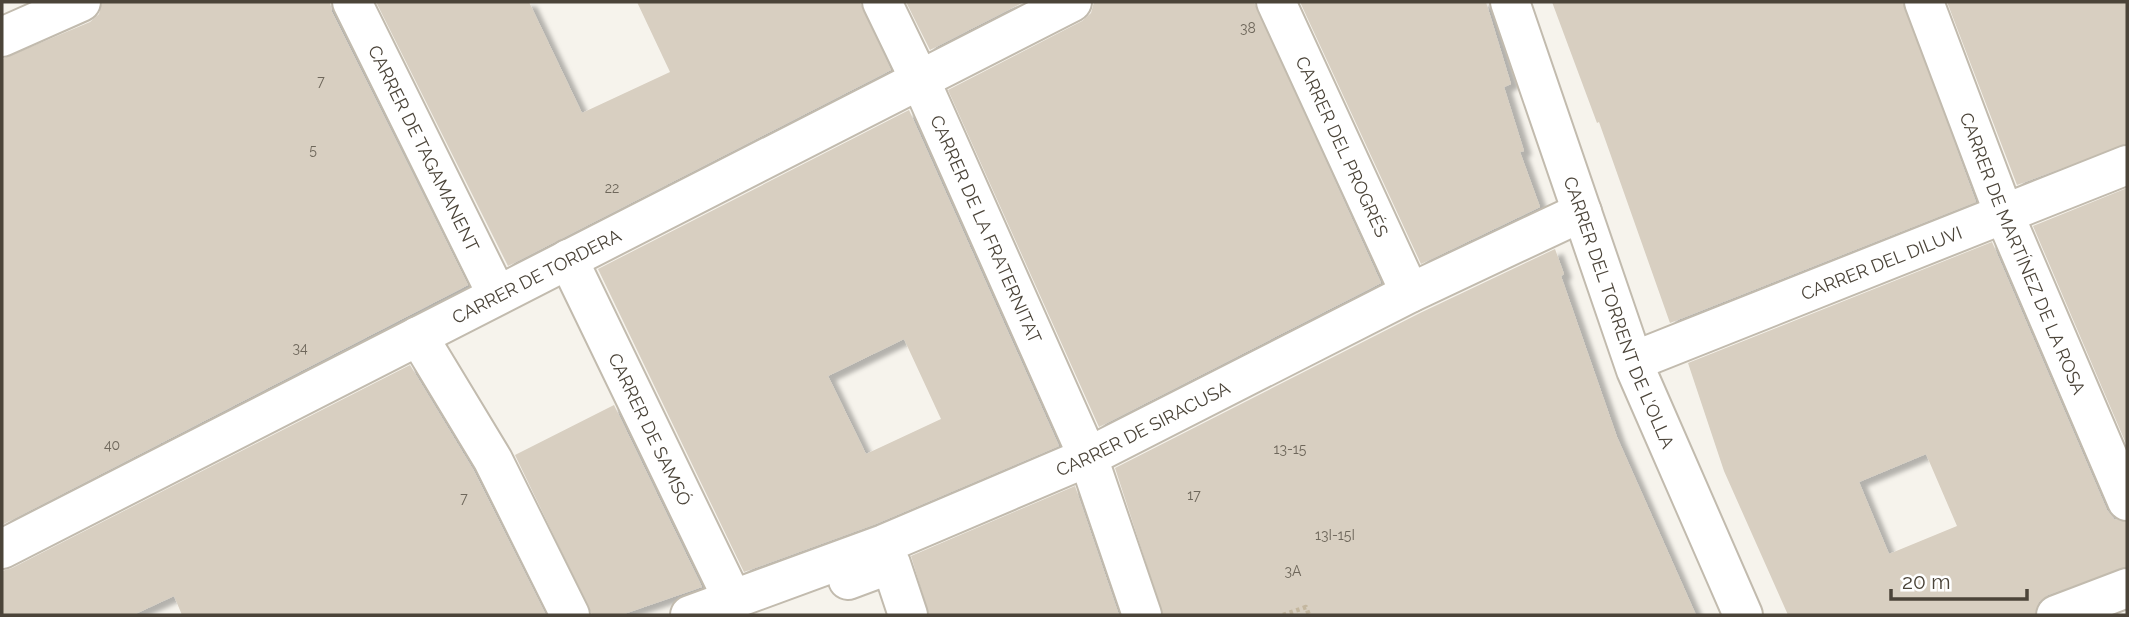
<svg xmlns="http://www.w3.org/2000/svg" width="2129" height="617" font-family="Raleway,sans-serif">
	<defs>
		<filter id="shadow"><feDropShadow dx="8" dy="4.5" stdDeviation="2" flood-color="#0004"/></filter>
	</defs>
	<rect width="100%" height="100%" fill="#f6f3ec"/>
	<!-- building -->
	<path fill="#d8cfc1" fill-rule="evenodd" filter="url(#shadow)" d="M102,2h228l2,10 136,273 -466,240v-466l88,-37 9,-8z
		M376,2h153l53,111 88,-41 -33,-70h223l31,68 -383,196z
		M906,2h118l-94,48z
		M1094,2h160l127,281 -282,144 -151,-337 134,-69 9,-8z
		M1300,2h186l25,82 -7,3 20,64 -4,1 20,55 -119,57z
		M1552,2h351l73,200 -306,121 -71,-201 -2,1z
		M1947,2h180v142l-110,41z
		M909,110l150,336 -183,78 -132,48 -146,-303zM904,339l37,80 -75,35 -38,-78z
		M2127,188v258l-94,-220z
		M1992,242l115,268 7,9 13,3v45l-79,28 -9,7 -4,13h-247l-64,-144 -36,-108zM1926,454l31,72 -68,28 -30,-72z
		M1555,249l9,25 -3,2 56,161 79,178h-533l-48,-147 305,-155z
		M410,365l64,106 72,144h-364l-8,-19 -41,19h-131v-44l10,-3z
		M614,405l88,182 -81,28h-29l-77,-160z
		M1075,486l44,129h-190l-18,-59z"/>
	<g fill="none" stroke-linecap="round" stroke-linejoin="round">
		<!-- street casing -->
		<g stroke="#c2bbae" stroke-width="42">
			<g id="street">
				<path id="s1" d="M352,2l145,293"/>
				<path id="s2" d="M882,2l44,91 162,364 54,158"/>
				<path id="s3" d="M1276,2l134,291"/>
				<path id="s4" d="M1510,2l126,368 107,245"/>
				<path id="s5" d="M1924,2l80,212 123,287"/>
				<path d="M2,37l79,-35"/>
				<path id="s6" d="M568,259l165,341"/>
				<path d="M418,336l75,124 77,155"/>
				<path id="s7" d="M1634,361l493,-196"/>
				<path id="s8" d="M2,549l1070,-547"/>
				<path d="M848,580l43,-16 17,51"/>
				<path id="s9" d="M690,615l194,-71 204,-87 322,-164 172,-81"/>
				<path d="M2056,615l71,-27"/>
			</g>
		</g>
		<!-- path -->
		<path stroke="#c4b79f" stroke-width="4.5" stroke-dasharray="3.5 3.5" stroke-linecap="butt" d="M1283,615l23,-8 3,8"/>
		<!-- street -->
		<use href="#street" stroke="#fff" stroke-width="38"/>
	</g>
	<g text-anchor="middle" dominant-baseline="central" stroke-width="7" stroke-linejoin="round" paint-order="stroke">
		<!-- number labels -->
		<g font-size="14" fill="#6e675b">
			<text x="1248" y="28">38</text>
			<text x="321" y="81">7</text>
			<text x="313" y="150">5</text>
			<text x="612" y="188">22</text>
			<text x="300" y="348">34</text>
			<text x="112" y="445">40</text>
			<text x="1290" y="449">13-15</text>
			<text x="1194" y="495">17</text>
			<text x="464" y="498">7</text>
			<text x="1335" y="535">13I-15I</text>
			<text x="1293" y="571">3A</text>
		</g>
		<!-- street labels -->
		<g font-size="18" fill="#4b4439" stroke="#fff">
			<text stroke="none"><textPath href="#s3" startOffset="159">CARRER DEL PROGRÉS</textPath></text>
			<text stroke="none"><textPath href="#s1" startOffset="163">CARRER DE TAGAMANENT</textPath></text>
			<text stroke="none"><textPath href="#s2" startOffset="250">CARRER DE LA FRATERNITAT</textPath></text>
			<text stroke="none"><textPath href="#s5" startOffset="270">CARRER DE MARTÍNEZ DE LA ROSA</textPath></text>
			<text stroke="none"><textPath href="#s7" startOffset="266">CARRER DEL DILUVI</textPath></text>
			<text stroke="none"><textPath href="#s8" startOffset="600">CARRER DE TORDERA</textPath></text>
			<text stroke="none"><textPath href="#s4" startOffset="329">CARRER DEL TORRENT DE L'OLLA</textPath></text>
			<text stroke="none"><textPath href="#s9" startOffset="490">CARRER DE SIRACUSA</textPath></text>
			<text stroke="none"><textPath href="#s6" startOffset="189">CARRER DE SAMSÓ</textPath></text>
		</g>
	</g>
	<!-- border -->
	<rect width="2129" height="617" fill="none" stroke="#4b4439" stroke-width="7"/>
	<!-- scale -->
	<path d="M1891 589v10h136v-10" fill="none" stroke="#4b4439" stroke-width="3.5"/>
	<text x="1902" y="589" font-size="21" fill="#4b4439" stroke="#ffffff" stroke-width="5" paint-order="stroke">20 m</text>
</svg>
